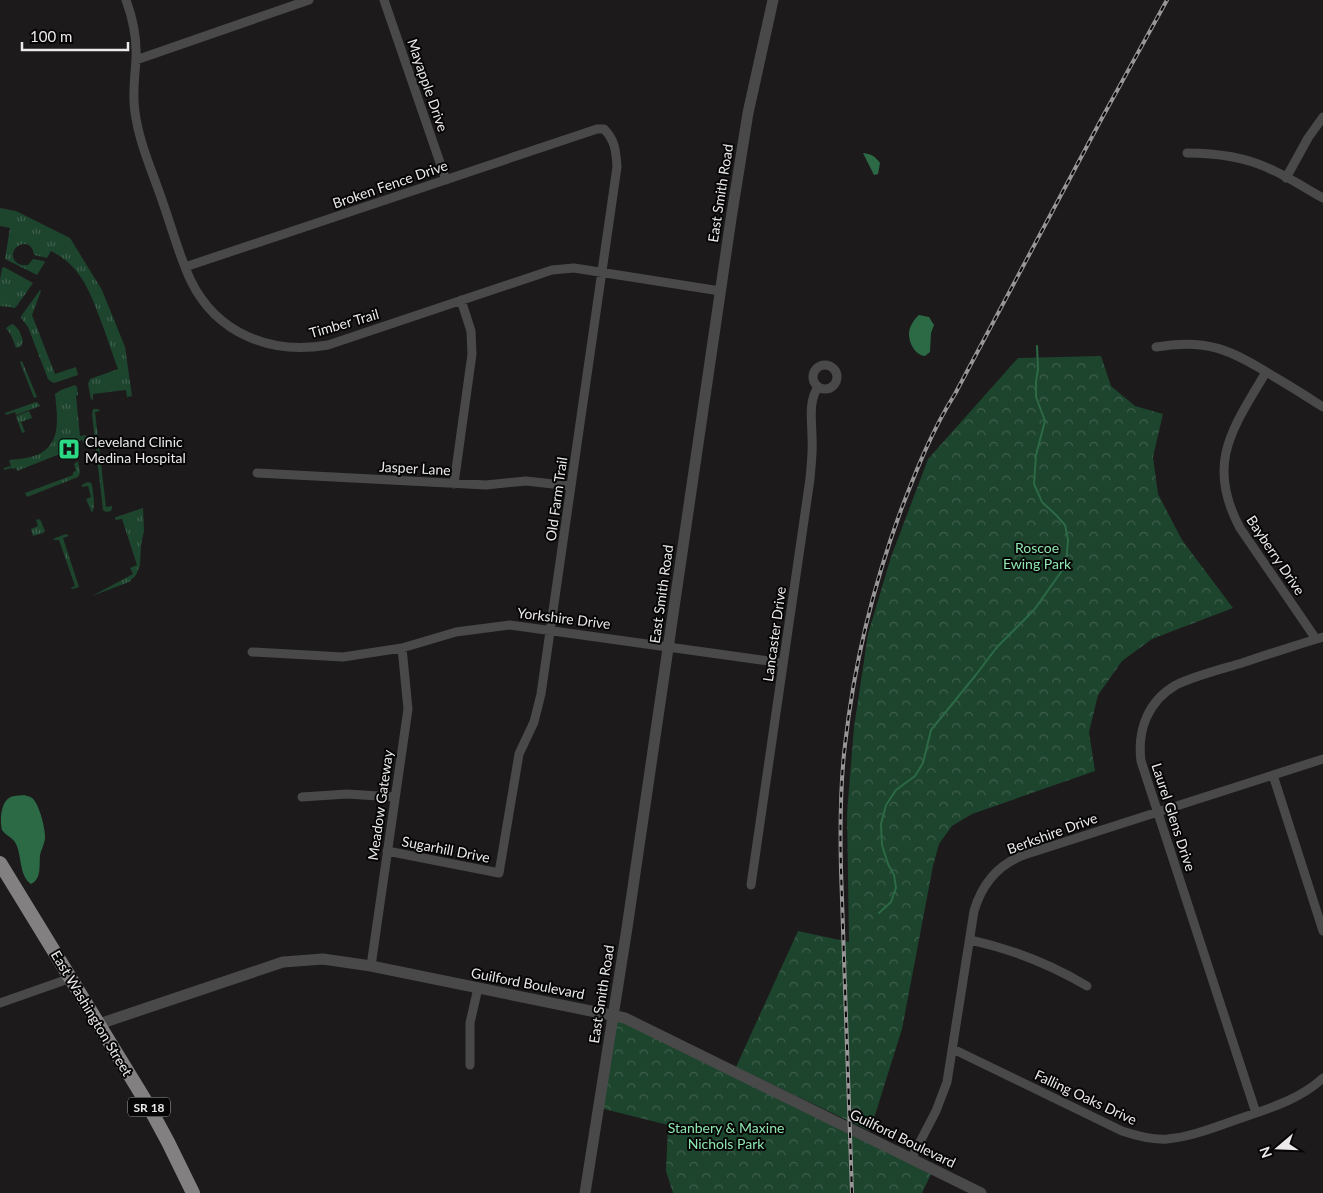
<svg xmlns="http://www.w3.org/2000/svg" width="1323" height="1193" font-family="Lato,sans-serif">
	<defs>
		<pattern id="grass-tufts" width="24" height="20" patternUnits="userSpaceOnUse" patternTransform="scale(1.25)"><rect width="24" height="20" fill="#1d442d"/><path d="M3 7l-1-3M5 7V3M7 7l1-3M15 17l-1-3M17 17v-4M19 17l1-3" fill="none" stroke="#3e5f4c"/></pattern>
		<pattern id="park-crowns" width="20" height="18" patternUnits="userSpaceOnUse" patternTransform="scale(1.25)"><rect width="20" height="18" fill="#1d442d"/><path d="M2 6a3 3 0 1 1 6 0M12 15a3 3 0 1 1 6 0" fill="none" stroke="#3e5f4c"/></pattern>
	</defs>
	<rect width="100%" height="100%" fill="#1d1a1c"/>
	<!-- grass -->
	<path fill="url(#grass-tufts)" d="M0,208l16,3 54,27 32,52 23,57 7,49 -5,1 -1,-7 -33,4v6l-2,-1 -3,-15 2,-5 28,-10c-6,-16 -11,-32 -17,-48 -11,-29 -20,-55 -50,-70l-4,7 -13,-3c-3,-22 -30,-6 -18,7 4,4 8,3 12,3l5,-6 11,2 1,1 -8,13 -32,-16 5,-31 -10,-2z
		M4,267l29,16 -17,24 -2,1 -4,-1 -10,-1v-26l2,-12z
		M40,290l1,1 -9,24 23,59 21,-7 2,8 -24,8 -4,-2 -2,-2 -20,-52 -7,-9 1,-3z
		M13,324l6,6 4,11 -2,5 -5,2 -5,-13 -5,-7 4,-3z
		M22,361l15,36 -3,1 -14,-36z
		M75,385l2,2 1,8 -2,1 4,40 6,-1 1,10 -2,1 -3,-6 -8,3 2,6 -1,2 -4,1 -1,-2 -53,21 -1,-3 -3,1 -1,-1 -8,2v-2l7,-2 -2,-6c10,-1 23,-2 32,-7 21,-12 16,-39 14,-59l6,-4z
		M36,402l2,1 2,3 -24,9 -1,-3 -9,3 -1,-2z
		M93,409h5l2,2 -5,1 11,95 6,-1v2l-1,3 -5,1 -3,-2 -11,-96z
		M29,411l3,7 -11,4 4,10 -3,1 -6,-17z
		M78,461l2,12 -2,4 -51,20 -2,-4 48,-18v-3l3,-1 -2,-7z
		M88,482l3,1 1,2c1,9 4,20 0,28l-6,-14 5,-2 -3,-11 -7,1 2,-3z
		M143,508l1,23 -3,14 -1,20 -4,10 -7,7 -37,14 41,-22 -3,-6 7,-3 -15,-46 -6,1 -1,-2 1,-1z
		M39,519l2,2 4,10 -2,2 -10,3 -2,-7 7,-3 -2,-6z
		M66,534l3,2 -6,2 16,49 -6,2 -3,-1 5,-2 -16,-46h-6l2,-2z"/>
	<!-- park -->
	<path fill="url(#park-crowns)" d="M1101,356l10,30 24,20 28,8 -10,43 5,37 24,46 51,68 -81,31 -30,22 -24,34 -9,37 6,39 -123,43 -20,12 -13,18 -6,22 -31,163 -32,102 -134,-64 62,-136 51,11 -2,-128 7,-87 14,-93 23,-77 37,-98 90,-101z
		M615,1017l316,157 -9,19h-249l-7,-22 2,-46 -68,-17z"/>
	<!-- water -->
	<path fill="#2c6a46" d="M863,153c8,1 12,3 17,10l-2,11 -4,1z
		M919,315l10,2 5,8 -3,8 -1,19 -5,4c-10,-1 -16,-13 -16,-22 0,-7 5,-15 10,-19z
		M24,795c2,1 6,1 8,3 7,5 14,32 13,41 -1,6 -4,11 -5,16 -1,10 2,24 -9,29 -12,-8 -9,-28 -15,-40 -2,-6 -10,-8 -14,-14 -2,-8 -2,-26 7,-32 4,-3 10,-2 15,-3z"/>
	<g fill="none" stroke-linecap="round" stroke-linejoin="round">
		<!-- stream -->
		<path stroke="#2c6a46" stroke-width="2" d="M879,913l12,-11 5,-14 -2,-13 -6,-11 -6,-19 -1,-21 5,-19 10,-15 19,-14 8,-13 8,-33 44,-54 22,-29 37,-37 32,-45 2,-25 -3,-15 -9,-10 -14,-13 -8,-18 2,-29 9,-34 -9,-24v-16l2,-12 -1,-23"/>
		<!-- minor -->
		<path stroke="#4a494a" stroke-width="9" d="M126,0c7,19 11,39 10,59 -1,18 -4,35 -1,53 4,31 18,61 28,91 9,25 16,53 28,78 26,53 80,74 137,64l224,-75 22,-2 146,23
			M384,0l62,180
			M136,60l173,-60
			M1187,153c28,0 55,3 81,15 19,8 37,20 55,30
			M1286,178l22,-40 15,-21
			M185,267l412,-138h7c11,11 12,22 13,38l-76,527 -7,28 -15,32 -20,119 -112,-22
			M1156,347c51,-9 75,3 117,29 17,10 33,20 50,31
			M813 377a12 12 0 1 1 24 0a12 12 0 1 1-24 0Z
			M1266,372c-33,56 -61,91 -26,156l76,111
			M257,473l229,12 40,-4 45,5
			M454,484l18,-130 -1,-23 -10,-31
			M252,652l91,5 59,-9 54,-16 54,-7 273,38
			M1273,775l50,156
			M302,797l45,-3 48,3
			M751,885l59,-406c1,-14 3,-27 2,-41 0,-17 -4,-36 6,-51
			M970,940c42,9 80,24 117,46
			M371,966l37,-257 -6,-61
			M0,1003l71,-25
			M953,1049l169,82c15,5 30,9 45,8 22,-2 43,-10 63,-17 33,-12 67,-20 93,-44
			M470,1065v-42l8,-35
			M1256,1113l-115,-352c-4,-31 7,-60 35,-76 18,-9 46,-16 66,-22 27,-9 54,-18 81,-26
			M911,1159l25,-48 11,-29 27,-171c8,-27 25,-48 53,-57l296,-95"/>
		<!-- tertiary -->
		<path stroke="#4a494a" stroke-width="11" d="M99,1024l184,-62 40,-3 48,7 254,52 356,175
			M585,1193l42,-265 104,-709 17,-106 25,-113"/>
		<!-- trunk -->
		<path stroke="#838082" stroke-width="14" d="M0,863l148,242 20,37 25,51"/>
		<!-- rail casing -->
		<g stroke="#989697" stroke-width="4">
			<path id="rail" d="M852,1193l-11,-323c-1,-42 -1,-84 4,-125 9,-81 28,-159 56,-235 15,-39 31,-80 54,-116l147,-276 65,-118"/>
		</g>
		<!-- rail -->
		<use href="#rail" stroke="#070606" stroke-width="2" stroke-dasharray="5.5" stroke-linecap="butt"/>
	</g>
	<!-- icons -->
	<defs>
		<g id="hospital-square" transform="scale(1.125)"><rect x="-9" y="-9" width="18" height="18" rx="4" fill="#2bd884" stroke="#070606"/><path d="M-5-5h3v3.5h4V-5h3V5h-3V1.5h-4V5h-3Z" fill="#111"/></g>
	</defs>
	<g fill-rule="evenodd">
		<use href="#hospital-square" x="69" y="449"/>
	</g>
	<g text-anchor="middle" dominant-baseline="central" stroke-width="4" stroke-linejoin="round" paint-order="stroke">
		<!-- shield labels -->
		<rect fill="#070606" stroke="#a7a5a6" stroke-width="1" x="128" y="1097.5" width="42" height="19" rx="4"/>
		<g font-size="12" font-weight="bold" fill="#ebe9ea">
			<text x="149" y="1107">SR 18</text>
		</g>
		<!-- street labels -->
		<g font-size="14" fill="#ebe9ea" stroke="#070606">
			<text transform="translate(428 85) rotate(71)">Mayapple Drive</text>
			<text transform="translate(390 184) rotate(-19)">Broken Fence Drive</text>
			<text transform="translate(720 193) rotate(-81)">East Smith Road</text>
			<text transform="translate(344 323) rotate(-16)">Timber Trail</text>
			<text transform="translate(415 468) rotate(3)">Jasper Lane</text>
			<text transform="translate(556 499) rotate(-82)">Old Farm Trail</text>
			<text transform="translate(1276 555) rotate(56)">Bayberry Drive</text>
			<text transform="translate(661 594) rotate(-82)">East Smith Road</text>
			<text transform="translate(564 618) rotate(7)">Yorkshire Drive</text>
			<text transform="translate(774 634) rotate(-82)">Lancaster Drive</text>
			<text transform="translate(380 805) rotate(-82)">Meadow Gateway</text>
			<text transform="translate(1174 817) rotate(72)">Laurel Glens Drive</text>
			<text transform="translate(1052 833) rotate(-20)">Berkshire Drive</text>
			<text transform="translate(446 849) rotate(11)">Sugarhill Drive</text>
			<text transform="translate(528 983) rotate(11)">Guilford Boulevard</text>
			<text transform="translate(601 994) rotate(-81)">East Smith Road</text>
			<text transform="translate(92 1013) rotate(59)">East Washington Street</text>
			<text transform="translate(1086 1097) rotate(25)">Falling Oaks Drive</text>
			<text transform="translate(903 1138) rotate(26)">Guilford Boulevard</text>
		</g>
		<!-- poi labels -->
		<g font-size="14" fill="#ebe9ea" stroke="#070606" text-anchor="start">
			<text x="85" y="441">Cleveland Clinic<tspan x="85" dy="16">Medina Hospital</tspan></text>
		</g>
		<!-- park labels -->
		<g font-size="14" fill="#8de6af" stroke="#070606">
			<text x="1037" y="547">Roscoe<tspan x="1037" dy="16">Ewing Park</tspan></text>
			<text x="726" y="1127">Stanbery &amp; Maxine<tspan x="726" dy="16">Nichols Park</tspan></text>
		</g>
	</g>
	<!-- north arrow -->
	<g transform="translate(1278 1148) rotate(251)" stroke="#070606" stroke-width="4" paint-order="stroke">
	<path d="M0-4L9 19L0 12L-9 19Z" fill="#ebe9ea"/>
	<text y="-8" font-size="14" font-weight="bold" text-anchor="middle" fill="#ebe9ea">N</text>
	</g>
	<!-- scale -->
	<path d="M22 42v8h106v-8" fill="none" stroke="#ebe9ea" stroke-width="2.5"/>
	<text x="30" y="42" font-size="15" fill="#ebe9ea" stroke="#070606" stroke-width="4" paint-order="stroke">100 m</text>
</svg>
